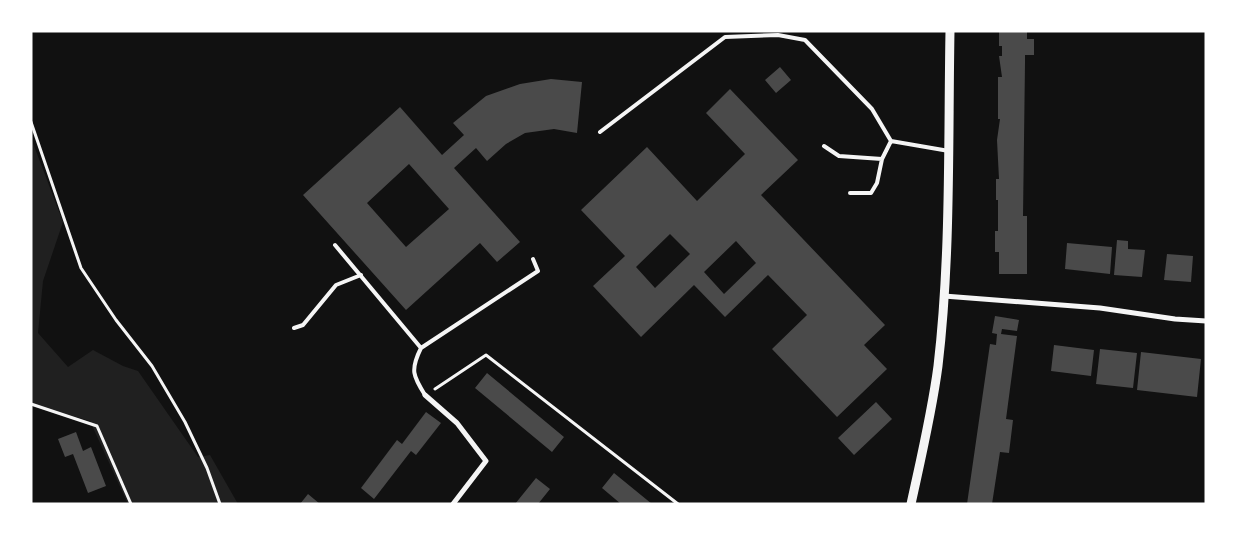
<svg xmlns="http://www.w3.org/2000/svg" width="1237" height="535" font-family="'Space Grotesk',sans-serif">
	<rect width="100%" height="100%" fill="#111"/>
	<!-- green -->
	<path fill="#202020" d="M31,138l32,84 -20,59 -5,52 30,34 25,-17 30,16 15,5 60,86 12,-2 28,49h-110l-38,-83 -59,-17z"/>
	<!-- building -->
	<path fill="#4a4a4a" fill-rule="evenodd" d="M999,31h28v8h7v16h-9v8l-2,153h4v58h-28v-22h-4v-21h3v-31h-2v-21h3l-2,-39 3,-21h-2v-42h4l-3,-21h3v-10h-3z
		M780,67l11,13 -15,13 -11,-13z
		M551,79l31,3 -5,51 -23,-4 -29,4 -19,11 -19,17 -11,-13 -22,20 66,74 -23,20 -17,-19 -74,67 -103,-115 97,-88 42,48 22,-20 -11,-12 33,-27 34,-12zM409,164l40,45 -43,38 -39,-44z
		M730,89l68,71 -37,35 124,130 -21,20 23,24 -50,48 -65,-68 35,-34 -39,-40 -43,42 -31,-32 -53,52 -48,-51 32,-30 -44,-46 66,-63 50,54 48,-47 -39,-41zM670,234l20,20 -35,34 -19,-21zM736,241l20,22 -32,31 -20,-22z
		M1117,240l11,1v8l17,1 -3,27 -28,-2z
		M1067,243l45,4 -2,27 -45,-5z
		M1167,254l26,2 -2,26 -27,-2z
		M995,316l24,4 -2,11 -15,-2 -1,5 16,2 -11,83 7,1 -4,33 -9,-1 -8,52h-25l23,-160 6,1 1,-11 -5,-1z
		M1054,345l40,5 -3,26 -40,-5z
		M1100,349l37,4 -4,35 -37,-4z
		M1141,352l60,7 -4,38 -60,-7z
		M487,373l77,64 -12,15 -77,-64z
		M876,402l16,17 -38,36 -16,-17z
		M426,412l15,11 -25,32 -5,-4 -37,48 -13,-11 36,-48 5,4z
		M76,432l7,19 8,-4 15,39 -18,7 -15,-39 -8,3 -7,-18z
		M614,473l38,31h-31l-19,-16z
		M536,478l14,11 -12,15h-23z
		M308,494l12,10h-20z"/>
	<g fill="none" stroke-linecap="round" stroke-linejoin="round">
		<!-- path -->
		<path stroke="#f5f5f5" stroke-width="3" d="M31,122l50,146 35,52 36,46 33,56 22,46 13,36
			M435,389l51,-34 192,149
			M31,404l66,22 34,78"/>
		<!-- service -->
		<path stroke="#f5f5f5" stroke-width="4" d="M600,132l125,-95 53,-2 27,5 67,69 19,32 58,10
			M824,146l15,10 43,3 9,-18
			M850,193h21l6,-10 5,-24
			M335,245l86,103
			M294,328l9,-3 33,-40 25,-10
			M425,395c-12,-19 -15,-25 -4,-47l117,-77 -5,-12"/>
		<!-- minor -->
		<path stroke="#f5f5f5" stroke-width="5" d="M944,296l156,12 75,11 31,2
			M425,395l32,28 29,38 -33,43"/>
		<!-- tertiary -->
		<path stroke="#f5f5f5" stroke-width="9" d="M911,504c10,-46 21,-92 27,-138 13,-111 10,-224 12,-335"/>
	</g>
	<!-- border -->
	<rect width="1237" height="535" fill="none" stroke="#ffffff" stroke-width="65"/>
</svg>
